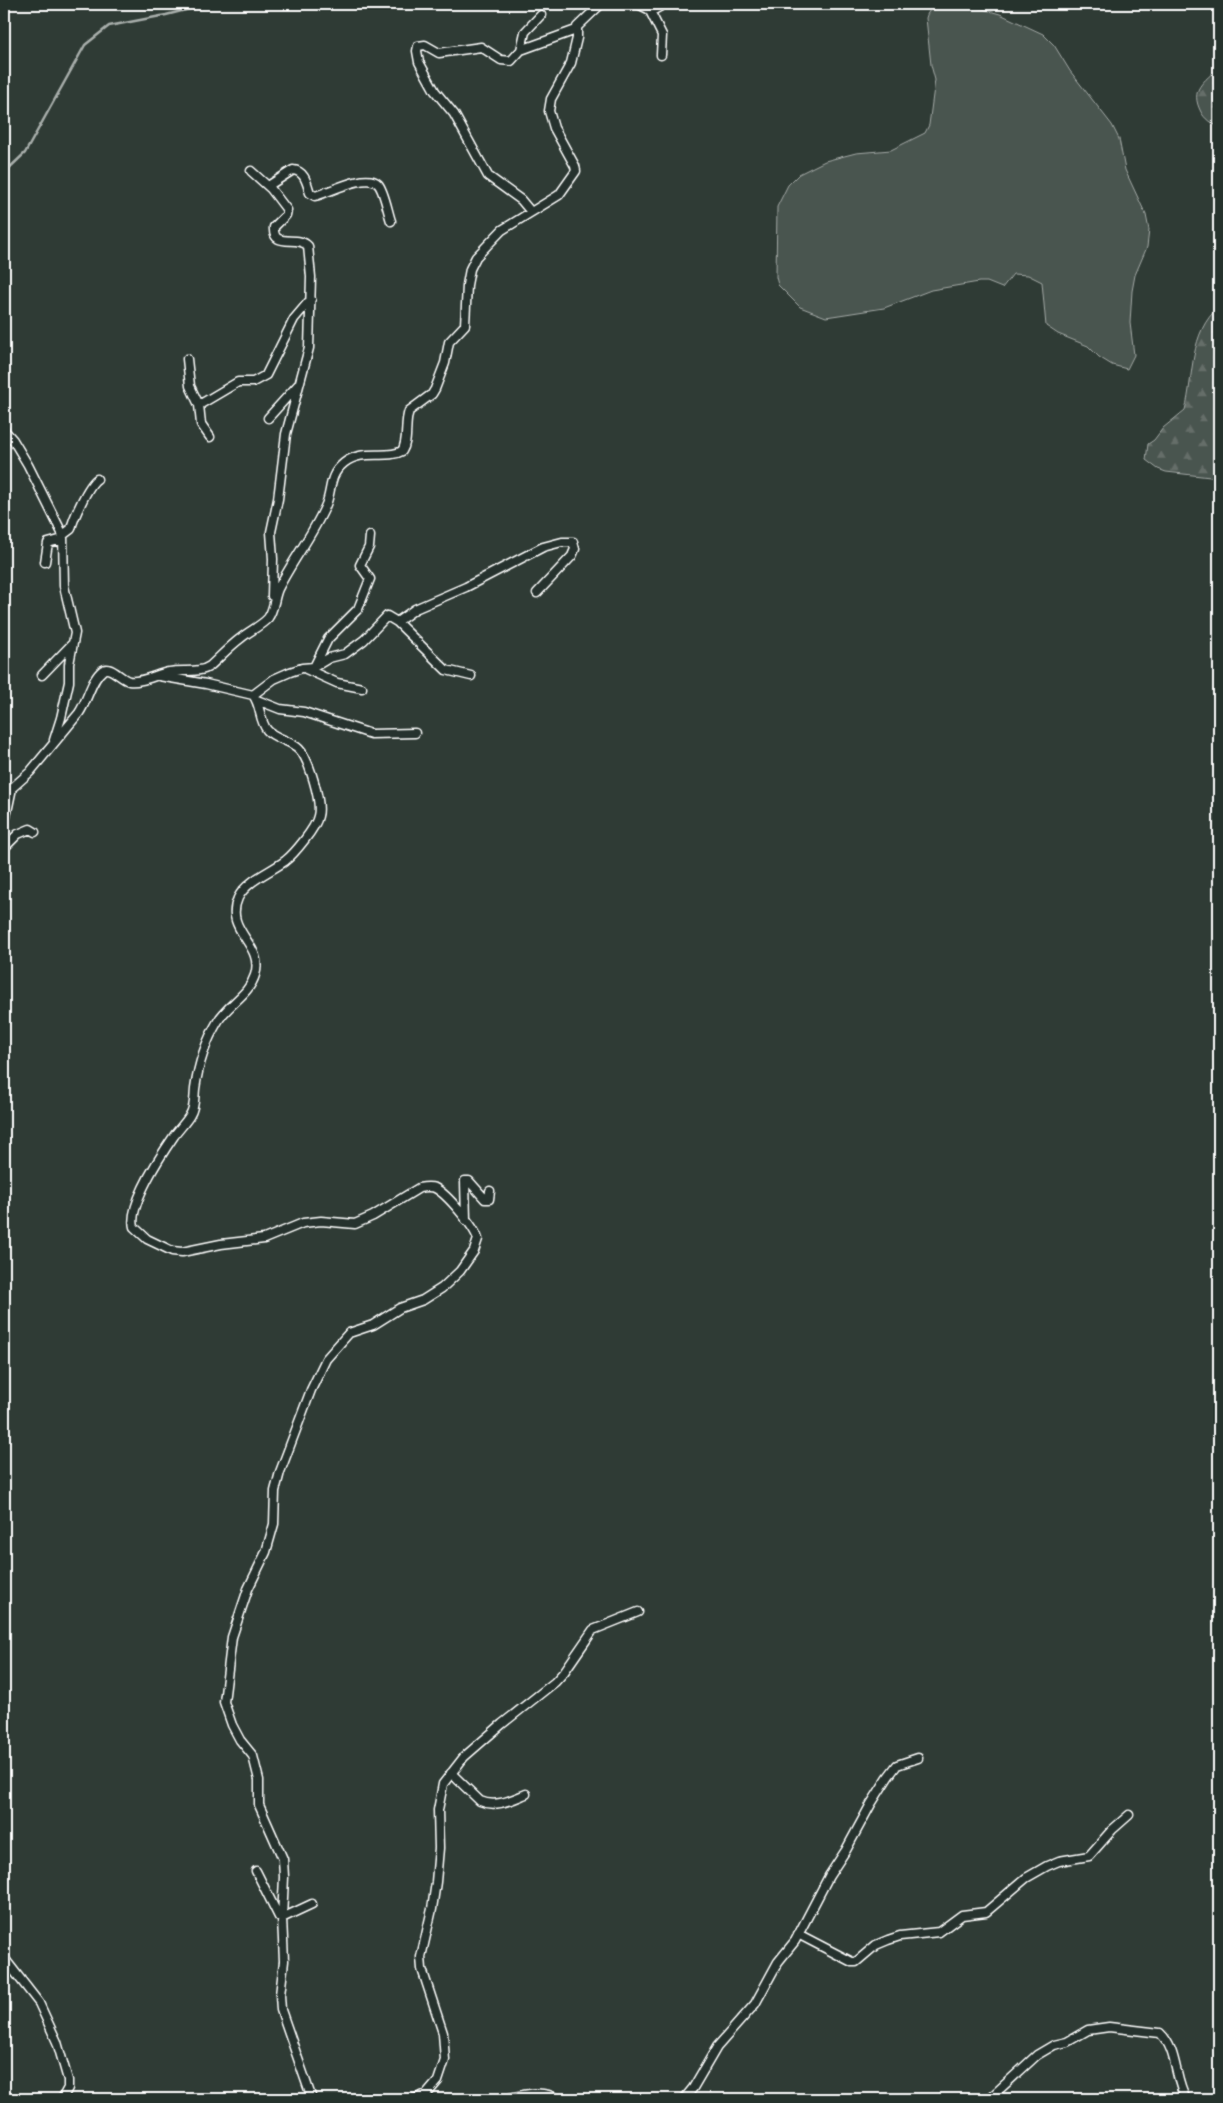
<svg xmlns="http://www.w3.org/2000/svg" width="1223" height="2103" font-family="'Shantell Sans',sans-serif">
	<defs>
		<pattern id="forest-firs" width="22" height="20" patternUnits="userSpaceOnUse" patternTransform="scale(1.25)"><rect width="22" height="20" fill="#4a544f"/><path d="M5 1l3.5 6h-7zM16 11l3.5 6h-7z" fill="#656e69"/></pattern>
	</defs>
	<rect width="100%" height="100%" fill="#2f3b35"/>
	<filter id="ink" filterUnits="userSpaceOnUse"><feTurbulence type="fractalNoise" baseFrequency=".02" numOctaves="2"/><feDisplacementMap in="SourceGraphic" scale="10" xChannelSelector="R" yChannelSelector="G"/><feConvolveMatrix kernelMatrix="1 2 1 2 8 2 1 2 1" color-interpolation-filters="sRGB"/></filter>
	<g filter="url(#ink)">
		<!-- green -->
		<path fill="#4a544f" stroke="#a4aaa7" d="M949,4h16l35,10 43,20 11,11 16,26 42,54 7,14 6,31 21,45 3,15 -2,17 -12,28 -3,16 -2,32 4,32 -7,14 -15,-4 -13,-8 -11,-11 -30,-12 -12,-8 -4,-44 -14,-7 -15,-1 -11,14 -15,-6h-8l-48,8 -47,18 -58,9 -26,-10 -22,-22 -2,-8 1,-70 11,-22 11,-11 26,-13 31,-8 35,-3 34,-17 4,-8 6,-45 -4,-15 -5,-47c3,-12 11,-12 23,-14z"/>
		<!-- forest -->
		<path fill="url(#forest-firs)" stroke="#a4aaa7" d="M1219,67v59c-7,-1 -15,-8 -18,-14 -12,-23 3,-30 18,-45z
			M1219,307v171l-53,-6 -8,-3 -12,-9 2,-16 6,-4 9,-12 22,-18c9,-34 4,-78 34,-103z"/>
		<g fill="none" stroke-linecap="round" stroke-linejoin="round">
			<!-- stream -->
			<path stroke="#a9afac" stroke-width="2.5" d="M4,173l21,-20 60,-108 24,-19 57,-11 43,-11"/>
			<!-- street casing -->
			<g stroke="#fff" stroke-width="11">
				<path id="street" d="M638,4l14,7 13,-7
					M650,11l12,24 -1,20
					M521,50l55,-20
					M251,171l20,18 16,21 -1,5 -12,12c-2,23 24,7 34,19l3,31 -2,71 -23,86 -8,65 -7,33 2,27 -1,37
					M268,186l25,-16c12,1 14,14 17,23l5,3c13,-3 51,-24 63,-12 6,6 10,29 13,37
					M531,212l-10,-12 -33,-24 -34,-62 -19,-23 -16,-29 -2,-11 1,-5 7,-1 14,8 42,-6 20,13 10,1 10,-11 4,-18 16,-17
					M187,359l3,27 9,19
					M268,418l30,-33
					M4,430l9,10 15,25 35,70 1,51 11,47 -6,31v18l-8,36 -7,22
					M210,437l-9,-13 -2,-19 39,-23h15l13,-7 28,-56 17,-20
					M63,535l8,-6c2,-10 17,-44 26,-50
					M45,562l3,-19 15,-4
					M397,622l49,48 25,6
					M315,665l13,-26 30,-30 12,-30 -10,-14 9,-18 1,-11
					M306,669l31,14 25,5
					M42,675l31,-32
					M159,676l47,8 47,11 21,-16 16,-7 12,-4 12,-1 15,-9 16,-4 19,-14 23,-24 10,6 18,-13 51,-22 77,-40 19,-5h11l2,7 -3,7 -35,37
					M253,695c8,10 6,25 14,35 8,9 23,10 32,19 10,10 23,53 19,67 -2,12 -24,38 -33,45 -15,11 -39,20 -47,37 -15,33 27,46 17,77 -6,20 -27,29 -37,46 -12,20 -20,46 -23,68 -1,9 0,18 -5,26 -4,7 -11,14 -16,21 -13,19 -46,69 -40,91l13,12 25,12 10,1 39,-8 43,-5 39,-16 18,-2 34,3 18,-8 46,-28c5,-1 10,-2 16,0 12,6 39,38 43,51l-4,12 -14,20 -18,17 -19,12 -23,8 -27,17 -24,8 -23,26 -15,31 -31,82 -5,19 -1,33 -8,28 -18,37 -16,48 -8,65 8,23 8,15 13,16 6,24v25l24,54 1,18 -2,41 2,43 -4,34 1,15 31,89
					M257,700l23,9 24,3 67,22 44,-1
					M4,826l8,-38 18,-16 49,-59c9,-13 12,-34 24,-43 7,-5 18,9 26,11 12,2 28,-7 40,-9 13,-3 30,2 41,-6 10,-9 20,-20 31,-28 8,-7 20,-12 27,-20 6,-8 6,-20 10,-29 14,-28 34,-53 47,-82 8,-17 2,-30 19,-44 19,-15 43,-3 58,-12 7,-11 2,-27 7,-40l23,-17 3,-5 10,-26 4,-21 16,-17 2,-40 3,-16 6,-12 26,-27 57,-35 17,-24 -1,-5 -21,-38 -5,-17 2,-12 20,-36 6,-25v-11l24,-23
					M4,848l14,-14 12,-5 5,3
					M466,1220l-1,-39h4l16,18h4l1,-8
					M451,1773l29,28c16,7 31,-1 46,-7
					M256,1871l23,46 3,1 30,-14
					M798,1934l54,28h4l20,-17 12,-5 12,-4 39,-4 23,-17 24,-3 40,-34 21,-12 12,-5 30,-5 23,-26 17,-15
					M4,1958l35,45 18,39 11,38v8l-6,11
					M414,2099l13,-5 11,-13 7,-21 -2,-27 -21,-64 -1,-12 11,-48 4,-27 3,-34 -1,-38 5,-26 21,-27 38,-33 53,-42 9,-10 29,-42 45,-18
					M506,2099c17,-4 36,-10 51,0
					M684,2099l9,-11 24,-41 38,-43 23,-42 17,-21 34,-65 17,-26 25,-46 17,-27 9,-12 21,-7
					M989,2099l48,-44 17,-10 13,-3 21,-12 21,-3 51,6c18,17 14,46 26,66"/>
			</g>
			<!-- street -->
			<use href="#street" stroke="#26332d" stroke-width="8"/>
		</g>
	</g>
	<!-- margin -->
	<rect width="1223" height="2103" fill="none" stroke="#26332d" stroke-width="20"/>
	<rect x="10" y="10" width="1203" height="2083" fill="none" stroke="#fff" stroke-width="2" filter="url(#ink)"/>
</svg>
